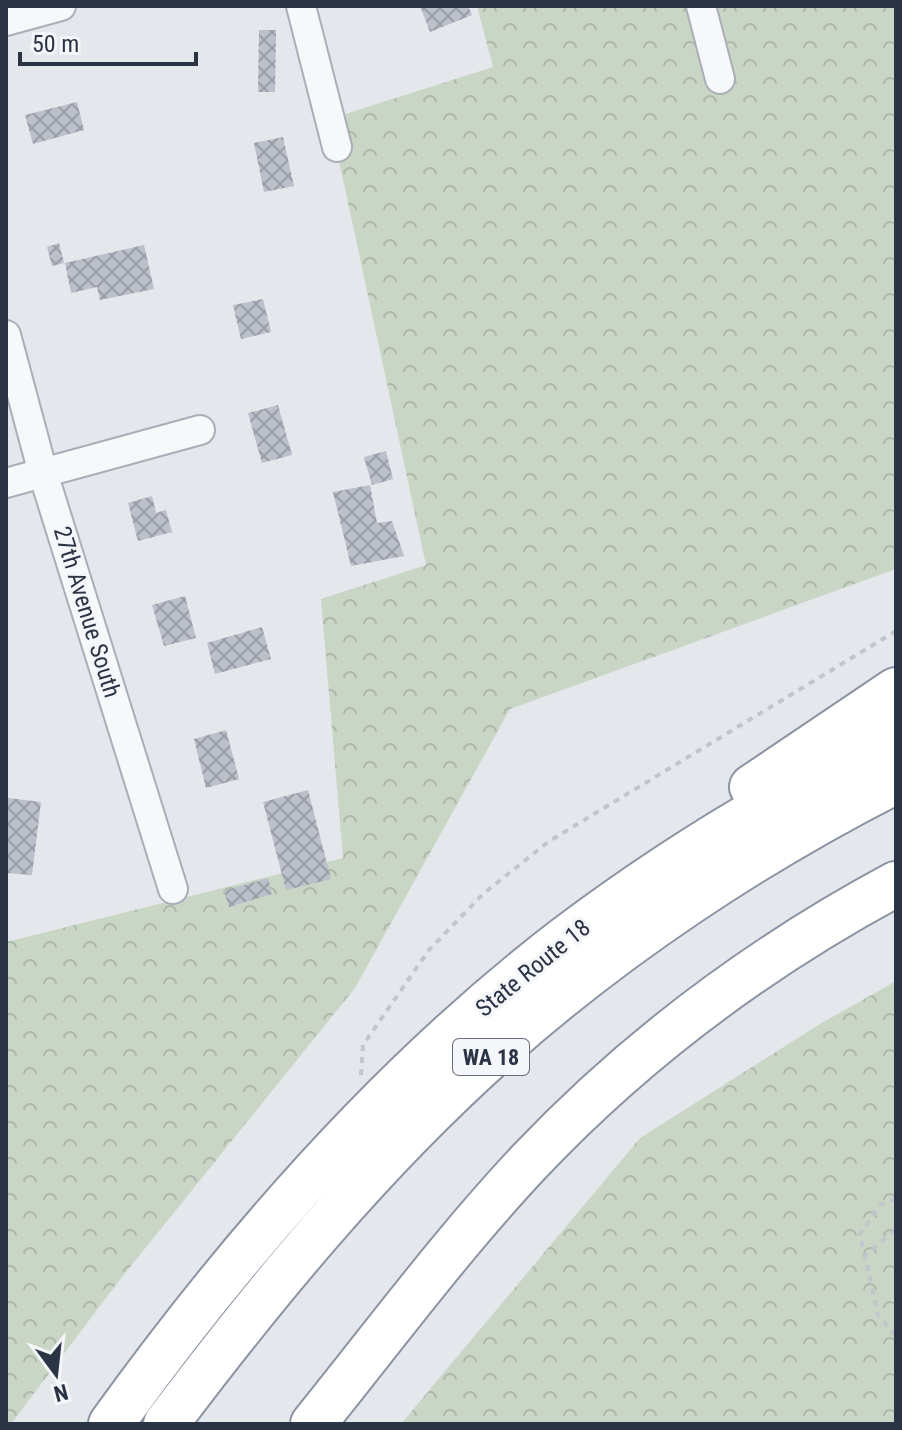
<svg xmlns="http://www.w3.org/2000/svg" width="902" height="1430" font-family="'Roboto Condensed',sans-serif">
	<defs>
		<pattern id="forest-crowns" width="20" height="18" patternUnits="userSpaceOnUse" patternTransform="scale(2)"><rect width="20" height="18" fill="#c9d6c5"/><path d="M2 6a3 3 0 1 1 6 0M12 15a3 3 0 1 1 6 0" fill="none" stroke="#adb8ab"/></pattern>
		<pattern id="building-cross-hatch" width="8" height="8" patternUnits="userSpaceOnUse" patternTransform="scale(2)"><rect width="8" height="8" fill="#bbc0ca"/><path d="M0 0l8 8M0 8l8-8" fill="none" stroke="#989da6"/></pattern>
	</defs>
	<rect width="100%" height="100%" fill="#e4e7ec"/>
	<!-- forest -->
	<path fill="url(#forest-crowns)" d="M477,6h419v563l-386,140 -155,279 -237,294 -107,142h-5v-482l337,-84 -22,-259 105,-34 -96,-446 163,-52z
		M896,981v443h-495l239,-286 180,-114z"/>
	<!-- building -->
	<path fill="url(#building-cross-hatch)" d="M420,6h48l4,9 -42,17z
		M259,30h17l-1,62h-17z
		M77,102l7,28 -51,14 -8,-29z
		M283,137l11,49 -30,6 -10,-49z
		M59,243l5,20 -12,3 -5,-19z
		M144,245l10,44 -54,11 -3,-13 -26,6 -6,-30z
		M263,299l8,33 -30,7 -8,-34z
		M278,405l14,50 -30,8 -14,-50z
		M386,451l7,28 -21,6 -8,-28z
		M370,485l7,38 15,-2 12,35 -53,10 -18,-74z
		M152,496l4,17 10,-3 6,22 -34,9 -10,-38z
		M185,596l11,42 -32,8 -12,-41z
		M262,627l9,32 -56,15 -8,-31z
		M226,730l13,49 -33,9 -12,-49z
		M308,790l23,89 -45,11 -23,-88z
		M8,798l33,4 -9,73 -26,-2z
		M268,878l4,16 -43,13 -5,-16z"/>
	<g fill="none" stroke-linecap="round" stroke-linejoin="round">
		<!-- street casing -->
		<g stroke="#a9aeb7" stroke-width="32">
			<path id="street" d="M301,6l36,141
				M701,6l19,73
				M6,21l55,-15
				M6,335l37,138 130,416
				M6,483l194,-53"/>
		</g>
		<!-- highway casing -->
		<g stroke="#8b94a3" stroke-width="48">
			<path id="highway" d="M752,787l144,-97
				M111,1424c129,-179 278,-350 454,-485 102,-77 215,-146 331,-202
				M166,1424c101,-134 208,-264 334,-376 117,-104 256,-196 396,-267
				M313,1424c71,-88 139,-180 216,-262 107,-113 231,-205 367,-278"/>
		</g>
		<!-- path -->
		<path stroke="#c2c5cb" stroke-width="4" stroke-dasharray="6 6" stroke-linecap="butt" d="M361,1075l2,-30 66,-95 54,-56 65,-52 348,-211
			M896,1199l-16,6 -20,29 18,81 18,21
			M863,1257l33,-28"/>
		<!-- street -->
		<use href="#street" stroke="#f7f8fa" stroke-width="28"/>
		<!-- highway -->
		<use href="#highway" stroke="#fff" stroke-width="44"/>
	</g>
	<g text-anchor="middle" dominant-baseline="central" stroke-width="6" stroke-linejoin="round" paint-order="stroke">
		<!-- shield labels -->
		<rect fill="#f4f6f9" stroke="#676e7b" stroke-width="2" x="453" y="1039" width="76" height="36" rx="6"/>
		<g font-size="22" font-weight="bold" fill="#2b3445">
			<text x="491" y="1057">WA 18</text>
		</g>
		<!-- street labels -->
		<g font-size="24" fill="#2b3445" stroke="#f4f6f9">
			<text transform="translate(87 612) rotate(73)">27th Avenue South</text>
			<text transform="translate(533 968) rotate(-39)">State Route 18</text>
		</g>
	</g>
	<!-- border -->
	<rect width="902" height="1430" fill="none" stroke="#2b3445" stroke-width="16"/>
	<!-- north arrow -->
	<g transform="translate(56 1374) rotate(165)" stroke="#f4f6f9" stroke-width="6" paint-order="stroke">
	<path d="M0-6L14 30L0 20L-14 30Z" fill="#2b3445"/>
	<text y="-12" font-size="22" font-weight="bold" text-anchor="middle" fill="#2b3445">N</text>
	</g>
	<!-- scale -->
	<path d="M20 52v12h176v-12" fill="none" stroke="#2b3445" stroke-width="4"/>
	<text x="32" y="52" font-size="24" fill="#2b3445" stroke="#f4f6f9" stroke-width="6" paint-order="stroke">50 m</text>
</svg>
